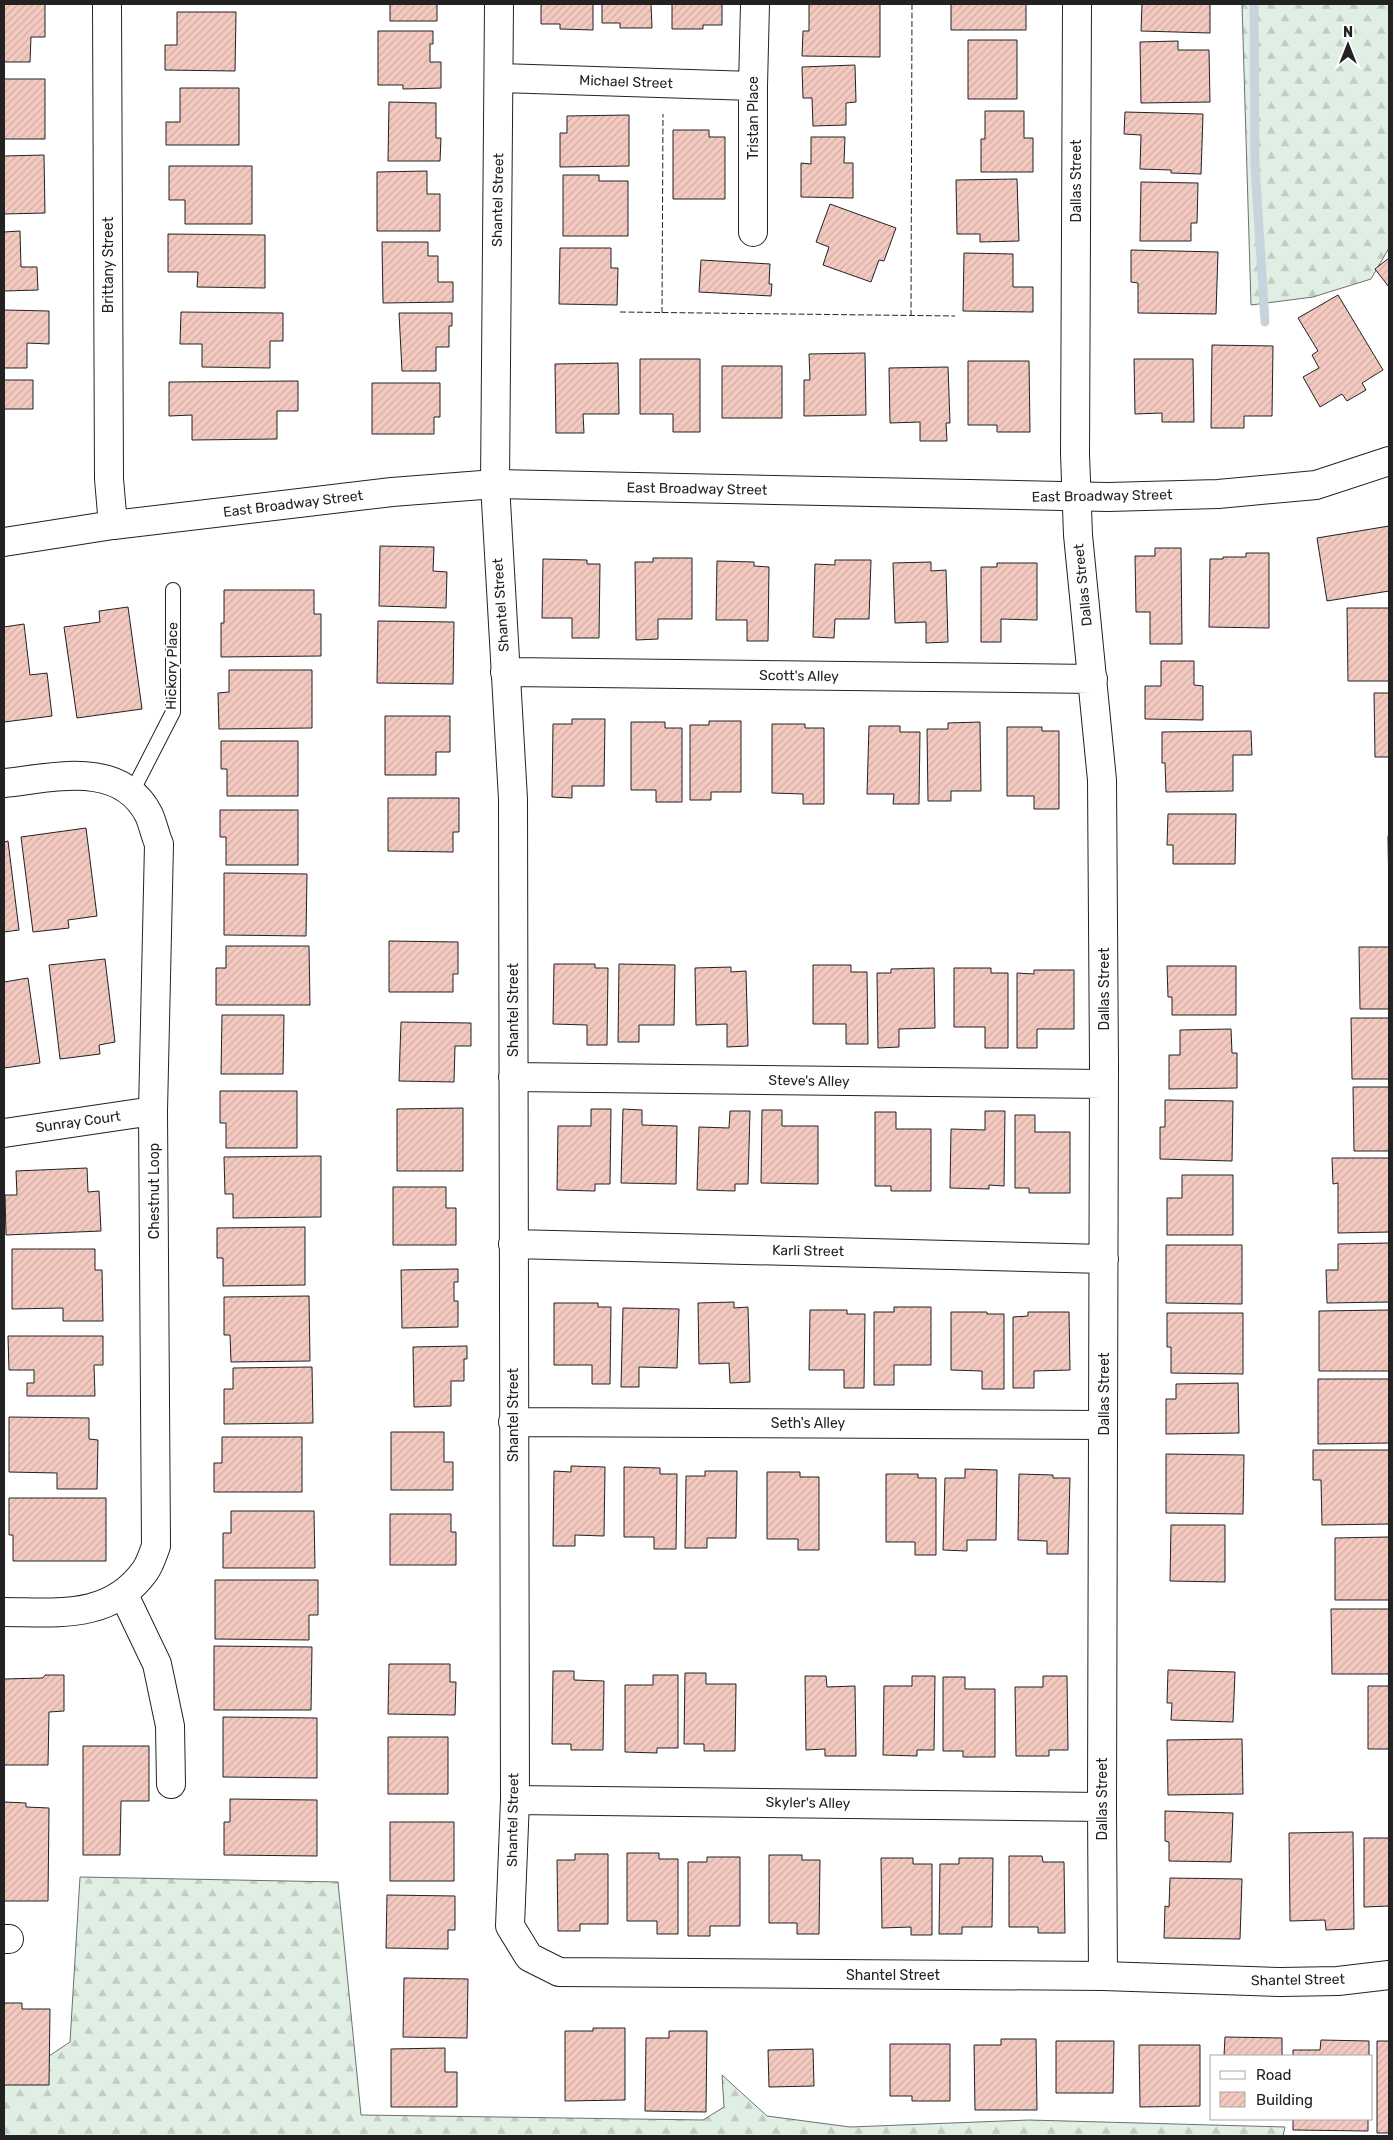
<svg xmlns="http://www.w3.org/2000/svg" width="1393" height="2140" font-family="Rubik,sans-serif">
	<defs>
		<pattern id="forest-firs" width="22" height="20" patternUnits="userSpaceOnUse" patternTransform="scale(1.25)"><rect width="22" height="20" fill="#e0efe3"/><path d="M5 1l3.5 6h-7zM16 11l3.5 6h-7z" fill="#c0cdc2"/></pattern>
		<pattern id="building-hatch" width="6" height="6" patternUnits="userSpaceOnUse" patternTransform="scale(1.25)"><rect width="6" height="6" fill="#f3c9c0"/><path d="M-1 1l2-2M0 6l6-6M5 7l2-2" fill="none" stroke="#d0aca5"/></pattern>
	</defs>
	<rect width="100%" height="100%" fill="#fff"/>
	<!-- forest -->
	<path fill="url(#forest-firs)" stroke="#6f6f6f" d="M1242,4h147v244l-18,31 -58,18 -62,8z
		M80,1877l258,5 23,233 342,5 21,-13 -2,-32 45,41 83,11 179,-7 256,7 -2,9h-1279v-50l66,-44z"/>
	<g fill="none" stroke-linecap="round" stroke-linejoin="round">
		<!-- stream -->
		<path stroke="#c7d3dd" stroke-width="9" d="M1254,4l1,162 10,156"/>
	</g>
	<!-- building -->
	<path fill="url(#building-hatch)" stroke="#222" d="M4,4h41v33h-14l-1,25h-26z
		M390,4h47v17h-47z
		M541,4h52v26l-33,-1v-5h-19z
		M602,4h49l1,24h-32v-5h-18z
		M672,4h50v21h-19v4h-31z
		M809,4h71v53l-78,-1 1,-25h6z
		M951,4h75v26h-75z
		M1142,4h68v29l-69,-2z
		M177,12h59l-1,59 -70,-1v-25h12z
		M378,31h55v13h-3v18h11v26l-38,1v-4h-25z
		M968,40h49v59h-49z
		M1178,41v9h31l1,52 -69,1 -1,-61z
		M855,65l1,37 -10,1v22l-33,1 -1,-28h-9l-1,-31z
		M4,79h41v60h-41z
		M180,88h59v57h-73v-23h14z
		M389,102l47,1v35h5l-1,23h-52z
		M985,111h39v27h9v34h-52v-33h4z
		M1125,112l78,2 -2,60 -30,-1v-3l-31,-1 1,-34 -17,-1z
		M629,115v51l-69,1v-34h7v-17z
		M673,130h36v7h16v62h-52z
		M811,137h34l-1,26h9v35l-52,-1v-34l10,1z
		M44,155l1,58 -41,1v-58z
		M169,166h83v58h-67v-24h-16z
		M427,171v23h13v37h-63v-59z
		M563,175h36v6h29v55h-65z
		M1017,179l2,62 -39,1v-8h-23l-1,-54z
		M1141,182l57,1 -1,40h-6v18h-51z
		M830,204l66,24 -12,33 -5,-1 -8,22 -48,-17 6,-18 -13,-5z
		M20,231l1,36h16l1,23 -34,1v-59z
		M168,234l97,1v53l-68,-1 1,-15h-30z
		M382,242h46v14h10v26h15v20l-70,1z
		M560,248h51v20h7l-1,37 -58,-1z
		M1131,250l87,2 -2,62 -78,-1v-30l-7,-1z
		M964,253l49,1v33h20v25l-70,-1z
		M1389,258v29l-14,-18z
		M701,260l69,4 -1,20h3l-1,12 -72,-4z
		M1338,295l45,75 -21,13 4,7 -19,11 -5,-7 -22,13 -17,-30 16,-9 -7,-13 6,-4 -20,-33z
		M4,310l45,1v33l-22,-1v25h-23z
		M181,312l102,1v28h-13v27l-68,-1v-23h-22z
		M399,313h53v13h-3v21h-13v24h-34z
		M1212,345l61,1 -1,70h-28v12h-33z
		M865,353l1,62 -62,1v-36h6l-1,-26z
		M640,359h60v73h-27v-18h-33z
		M1134,359h59l1,63h-32v-9l-27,1z
		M968,361h61l1,71h-33v-7h-29z
		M618,363l1,51h-36l1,19h-28l-1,-69z
		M722,366h60v52h-60z
		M948,367l2,56h-4l1,18h-27v-19l-30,1 -1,-55z
		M4,380h29v29h-29z
		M298,381v30h-21v28l-85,1v-25l-23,1v-34z
		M372,383h68v34h-6v17h-62z
		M1389,526v65l-62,10 -10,-63z
		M380,546l54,1 -1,24 14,1 -1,36 -67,-2z
		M1155,548h26l1,96h-32v-32h-14l-1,-56h20z
		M1246,553h23v75l-60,-1 1,-68h13v-2h23z
		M653,558h39v61h-34v20l-22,1 -1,-78h18z
		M543,559l44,1v4h13l-1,74h-27v-20h-30z
		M835,560h36l-2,59h-34l-1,19 -21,-1 2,-73 20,1z
		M717,561l37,1v4l15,1 -1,74h-21v-21h-31z
		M931,562v9l15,-1 2,72 -22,1v-21l-31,1 -2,-60z
		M997,563h40v57l-36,-1v23h-20v-75h16z
		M224,590h90v24h7v42l-100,1v-34h3z
		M128,607l14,102 -65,9 -13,-91 36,-5 -1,-11z
		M1347,608h42v73h-41z
		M378,621l76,1 -1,62 -76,-1z
		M24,624l6,51 17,-2 5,43 -48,6v-95z
		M1161,661h33v24l9,1v34l-58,-1v-33h16z
		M229,670h83v58l-93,1 -1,-36 11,-1z
		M1374,693h15v64h-14z
		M385,716h65v36h-14v23h-51z
		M572,719h33l-1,67h-32v12l-20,-1 1,-73h19z
		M709,721h32v71h-30v8h-21v-75h19z
		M631,722h34v6h17v74h-26v-12h-25z
		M980,722l1,69h-30v10h-23l-1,-72h21v-6z
		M772,724h33v4h19v76h-21v-10l-31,-1z
		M869,726h31v6h20l-1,72h-26l1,-10h-27z
		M1007,727h35v4h17v78h-25v-13h-27z
		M1251,731l1,24h-19v36l-67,1 -1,-29h-3v-31z
		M221,741h77v55h-71v-27h-6z
		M388,798h71v34h-6v20l-65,-1z
		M220,810h78v55h-72v-28h-6z
		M1168,814h68l-1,50h-62v-19h-6z
		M86,828l11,88 -29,4 1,8 -36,4 -12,-95z
		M1388,836h1v60z
		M8,841l11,89 -15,2v-90z
		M224,873l83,1 -1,62 -82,-1z
		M389,941l69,1v32h-5v18h-64z
		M226,946h83l1,59h-94v-37h10z
		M1359,947h30v62h-29z
		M105,959l10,83 -16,3 1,9 -40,5 -11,-94z
		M554,964h41v4h13l-1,77h-20v-20l-34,-1z
		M619,964l56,1 -1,60h-35v17h-21z
		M813,965h38v7h16l1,72h-22v-20h-33z
		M1167,966h69v49h-64v-18h-4z
		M731,967v5l15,-1 2,75 -21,1v-23l-31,1 -1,-57z
		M934,968l1,60 -36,1v18l-21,1 -1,-75h14v-4z
		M954,968h37v5h17v75h-23v-21h-31z
		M1034,970h40v59h-37v19h-20v-75l17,1z
		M28,978l12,85 -36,5v-86z
		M222,1015h62l-1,59h-62z
		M1351,1018h38v61h-37z
		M401,1022l70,1v23h-16l-1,36 -55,-1z
		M1231,1029l1,24h5v35l-68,1v-34h11v-25z
		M1353,1087h36v64h-35z
		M220,1091h77v57h-71v-25h-6z
		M1165,1100l68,1 -1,60 -72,-2v-32h5z
		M463,1108v63h-66v-62z
		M591,1109h20l-1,75h-15v7l-38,-1 1,-64h33z
		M623,1109l19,1v15l35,1 -1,58 -55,-1z
		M762,1110h20v16h36v58l-57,-1z
		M730,1111h20l-2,73h-13v7l-38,-1 2,-63 30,1z
		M985,1111h20l-1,75 -15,-1v4l-39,-1 1,-59 34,1z
		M875,1112h21v17h35v62h-40v-5h-16z
		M1015,1115h20v17h35v61h-41v-5h-14z
		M321,1156v61l-88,1v-24h-8l-1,-37z
		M1332,1158h57v74l-51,1v-50l-5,1z
		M87,1168l1,24 11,-1 2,40 -95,4 -1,-40h12l-1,-24z
		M1182,1175h51v60h-66v-37h15z
		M393,1187h53v21h10v37h-63z
		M305,1227v58l-82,1v-28h-6v-30z
		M1389,1243v59l-62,1 -1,-33h12v-26z
		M1166,1245h76v59l-76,-1z
		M12,1249h83v21h7l1,51h-40v-13l-51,1z
		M458,1269v13h-4v19h4v26l-56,1 -1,-58z
		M309,1296l1,65 -79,1 -1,-27h-6v-38z
		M734,1302v6l14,-1 2,75 -20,1 -1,-20 -30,1 -1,-61z
		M554,1303h44v4h13l-1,77h-18v-19h-38z
		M894,1307h37v58h-37v20h-20v-73h20z
		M623,1308l56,1 -2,59 -38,-1v20h-18z
		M810,1310h37v4h18l-1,74h-20v-18h-35z
		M1389,1310v61h-70v-60z
		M951,1312h36v2h17v75h-22v-18l-31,-1z
		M1028,1312h41l1,58 -36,1v17h-21v-71l15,-1z
		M1167,1313h76v61l-72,-1v-26h-4z
		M8,1336h95v29h-9l1,31h-68v-13h7v-13h-25z
		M467,1346v13h-3v22h-13v25l-37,1 -1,-60z
		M312,1367l1,56 -89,1v-35h9v-21z
		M1318,1379h71v64l-71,1z
		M1238,1383l1,50 -73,1v-35h10v-15z
		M9,1417l80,1v21l9,1 -1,49h-40v-16l-48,-1z
		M391,1432h53v30h9v28h-62z
		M222,1437h80v55h-88v-29h8z
		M1313,1450h76v74l-67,1 -1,-45h-8z
		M1166,1454l78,1 -1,59 -77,-1z
		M571,1466l34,1 -1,69 -29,-1v11h-22l1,-75 17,1z
		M624,1467l36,1v6h17l-1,75h-22v-12h-30z
		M965,1469l32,1 -1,70h-29v11l-24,-1 2,-72h20z
		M705,1471h32l-1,67h-29v10h-22l1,-72h19z
		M767,1472h33v5h19v73h-21v-11h-31z
		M886,1474h32v4h18v77h-21v-13h-29z
		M1019,1474l34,1v3h17l-2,76h-21v-13l-29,-1z
		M9,1498h97v63h-93v-26h-4z
		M231,1511h83l1,57h-92v-35h8z
		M390,1514h61v18h5v33h-66z
		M1171,1525h54v57l-55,-1z
		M1389,1537v63h-54v-62z
		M215,1580h103v35h-9v25l-94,-1z
		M1331,1609h58v65h-57z
		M214,1646l98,1 -1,63h-97z
		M389,1664h61v18h6l-1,33 -67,-1z
		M1168,1670l67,2 -2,50 -62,-2 1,-17h-5z
		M553,1671h21v9l30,1 -1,69h-32v-6h-19z
		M685,1673h21v11h30l-1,67h-31v-7h-20z
		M45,1675h19v36l-15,1 -1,53h-44v-86l39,-1z
		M653,1675h25v73h-21v5l-32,-1v-67h28z
		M805,1676h21l1,11 28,-1 1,70h-31v-7l-19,1z
		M912,1676h23l-1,74h-17v6l-34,-1 1,-69h28z
		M1043,1676h24l1,74h-19v6h-33l-1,-69h28z
		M943,1677h22v12h30v68h-32v-6h-20z
		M1368,1686h21v63h-21z
		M223,1717l94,1v60l-94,-1z
		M388,1737h60v57h-60z
		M1242,1739l1,55 -75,1 -1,-55z
		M83,1746h66v55h-28l-1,54h-37z
		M230,1799l87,1v56l-93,-1v-33h6z
		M4,1802l22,1v4l23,1 -1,93h-44z
		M1165,1811l68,2 -2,49 -62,-1v-19l-4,-1z
		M390,1822h64v59h-64z
		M1353,1832l1,97 -28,1 -1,-10 -35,1 -1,-88z
		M1364,1838h25v68l-25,1z
		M627,1853h32v6h19v75h-21v-13h-30z
		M575,1854h33v70h-28v7h-22l-1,-71h18z
		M769,1855h33v5h18l-1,74h-22v-11h-28z
		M1009,1856h33l1,6h21l1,71h-27v-6h-29z
		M707,1857h33v69h-30v10h-22v-74h19z
		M881,1858h32v6h19v71h-21v-8l-29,1z
		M959,1858h34l-1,69h-30v7h-23l1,-70h19z
		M1170,1878l72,1 -2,60 -76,-1 1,-32 4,1z
		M387,1895l68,1v34h-7v19l-62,-1z
		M404,1978l64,1 -1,59 -64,-1z
		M4,2003h18v6h28l-1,76h-45z
		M593,2028h32v72l-60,1v-70h28z
		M669,2031h38l-1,81 -61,-1 1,-73h23z
		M1225,2037l57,1v18h-58z
		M1001,2039h35l1,71h-62l-1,-65h27z
		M1321,2040l48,1v15h-76v-6h27z
		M1056,2041h58l-1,52h-57z
		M1377,2041h12v92h-12z
		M890,2044h60v57h-38v-5h-22z
		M1139,2045h61v61l-60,1z
		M445,2048v24h12v35h-66v-58z
		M813,2049l1,37 -45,1 -1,-37z
		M1293,2119h75v12l-75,-1z"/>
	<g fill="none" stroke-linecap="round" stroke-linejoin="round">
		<!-- service casing -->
		<g stroke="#222" stroke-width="16">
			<path id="service" d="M132,792l41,-80v-122"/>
		</g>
		<!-- minor casing -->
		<g stroke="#222" stroke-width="30">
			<path id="minor" d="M107,4l2,475 4,46
				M499,4l-4,480 18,315 2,1001 -5,126 19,31 30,15 544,4 177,6 58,-1 51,-6
				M1077,4l-2,450 3,81 24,245 2,284 -2,743 1,169
				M499,78l254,8
				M753,232v-146l2,-82
				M505,672l588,7
				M4,783c49,-5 117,-24 145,32 4,9 6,20 10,29l-6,267 3,435c-3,8 -6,18 -11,25 -35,49 -88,41 -141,41
				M513,1077l591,7
				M4,1133l149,-22
				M513,1244l591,15
				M513,1422l590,3
				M124,1595l33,69 13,62 1,58
				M515,1800l587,7
				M4,1939h5"/>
		</g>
		<!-- tertiary casing -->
		<g stroke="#222" stroke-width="30">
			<path id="tertiary" d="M4,542l109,-17 279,-33 103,-8 613,13 110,-3 98,-9 73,-24"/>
		</g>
		<!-- service -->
		<use href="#service" stroke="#fff" stroke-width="14"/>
		<!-- minor -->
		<use href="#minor" stroke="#fff" stroke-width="28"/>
		<!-- tertiary -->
		<use href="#tertiary" stroke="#fff" stroke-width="28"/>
		<!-- fence -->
		<path stroke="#222" stroke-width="1" stroke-dasharray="6 2.5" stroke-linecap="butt" d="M620,312l335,4
			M662,313l1,-199
			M911,316l1,-312"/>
	</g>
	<g text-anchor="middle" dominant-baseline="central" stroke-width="4" stroke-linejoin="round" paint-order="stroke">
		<!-- street labels -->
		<g font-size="14" fill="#222" stroke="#fff">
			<text transform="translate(626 82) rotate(2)">Michael Street</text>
			<text transform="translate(753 118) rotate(-90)">Tristan Place</text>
			<text transform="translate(1076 181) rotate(-90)">Dallas Street</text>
			<text transform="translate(498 200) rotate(-89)">Shantel Street</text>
			<text transform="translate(108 265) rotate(-90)">Brittany Street</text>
			<text transform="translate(697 489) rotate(1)">East Broadway Street</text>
			<text transform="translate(1102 496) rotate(-1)">East Broadway Street</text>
			<text transform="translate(293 504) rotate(-7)">East Broadway Street</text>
			<text transform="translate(1083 585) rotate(-96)">Dallas Street</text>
			<text transform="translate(501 605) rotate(-94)">Shantel Street</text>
			<text transform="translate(172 666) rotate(-89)">Hickory Place</text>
			<text transform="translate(799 676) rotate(1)">Scott's Alley</text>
			<text transform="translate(1104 989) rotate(-90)">Dallas Street</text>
			<text transform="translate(513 1010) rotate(-90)">Shantel Street</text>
			<text transform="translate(809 1081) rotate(1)">Steve's Alley</text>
			<text transform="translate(78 1122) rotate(-8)">Sunray Court</text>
			<text transform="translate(154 1191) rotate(-90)">Chestnut Loop</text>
			<text transform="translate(808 1251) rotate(1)">Karli Street</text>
			<text transform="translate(1104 1394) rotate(-90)">Dallas Street</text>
			<text transform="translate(513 1415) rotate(-90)">Shantel Street</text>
			<text x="808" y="1423">Seth's Alley</text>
			<text transform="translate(1102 1799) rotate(-90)">Dallas Street</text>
			<text transform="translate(808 1803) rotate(1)">Skyler's Alley</text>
			<text transform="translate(513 1820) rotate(-89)">Shantel Street</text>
			<text x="893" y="1975">Shantel Street</text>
			<text transform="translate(1298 1980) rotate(-1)">Shantel Street</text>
		</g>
	</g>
	<!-- border -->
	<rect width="1393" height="2140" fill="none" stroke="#222222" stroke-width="10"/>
	<!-- legend -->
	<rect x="1210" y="2055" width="162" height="65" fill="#ffffff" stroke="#a7a7a7"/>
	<rect x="1220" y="2071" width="25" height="8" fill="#ffffff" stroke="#a7a7a7"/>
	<text x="1256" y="2080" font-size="15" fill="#222222">Road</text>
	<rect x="1220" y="2092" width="25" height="15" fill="url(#building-hatch)" stroke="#a7a7a7"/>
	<text x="1256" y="2105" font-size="15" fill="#222222">Building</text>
	<!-- north arrow -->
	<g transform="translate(1348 45)" stroke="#ffffff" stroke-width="4" paint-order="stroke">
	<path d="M0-4L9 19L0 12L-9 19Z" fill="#222222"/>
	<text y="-8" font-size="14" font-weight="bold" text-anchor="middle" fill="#222222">N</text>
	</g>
</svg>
